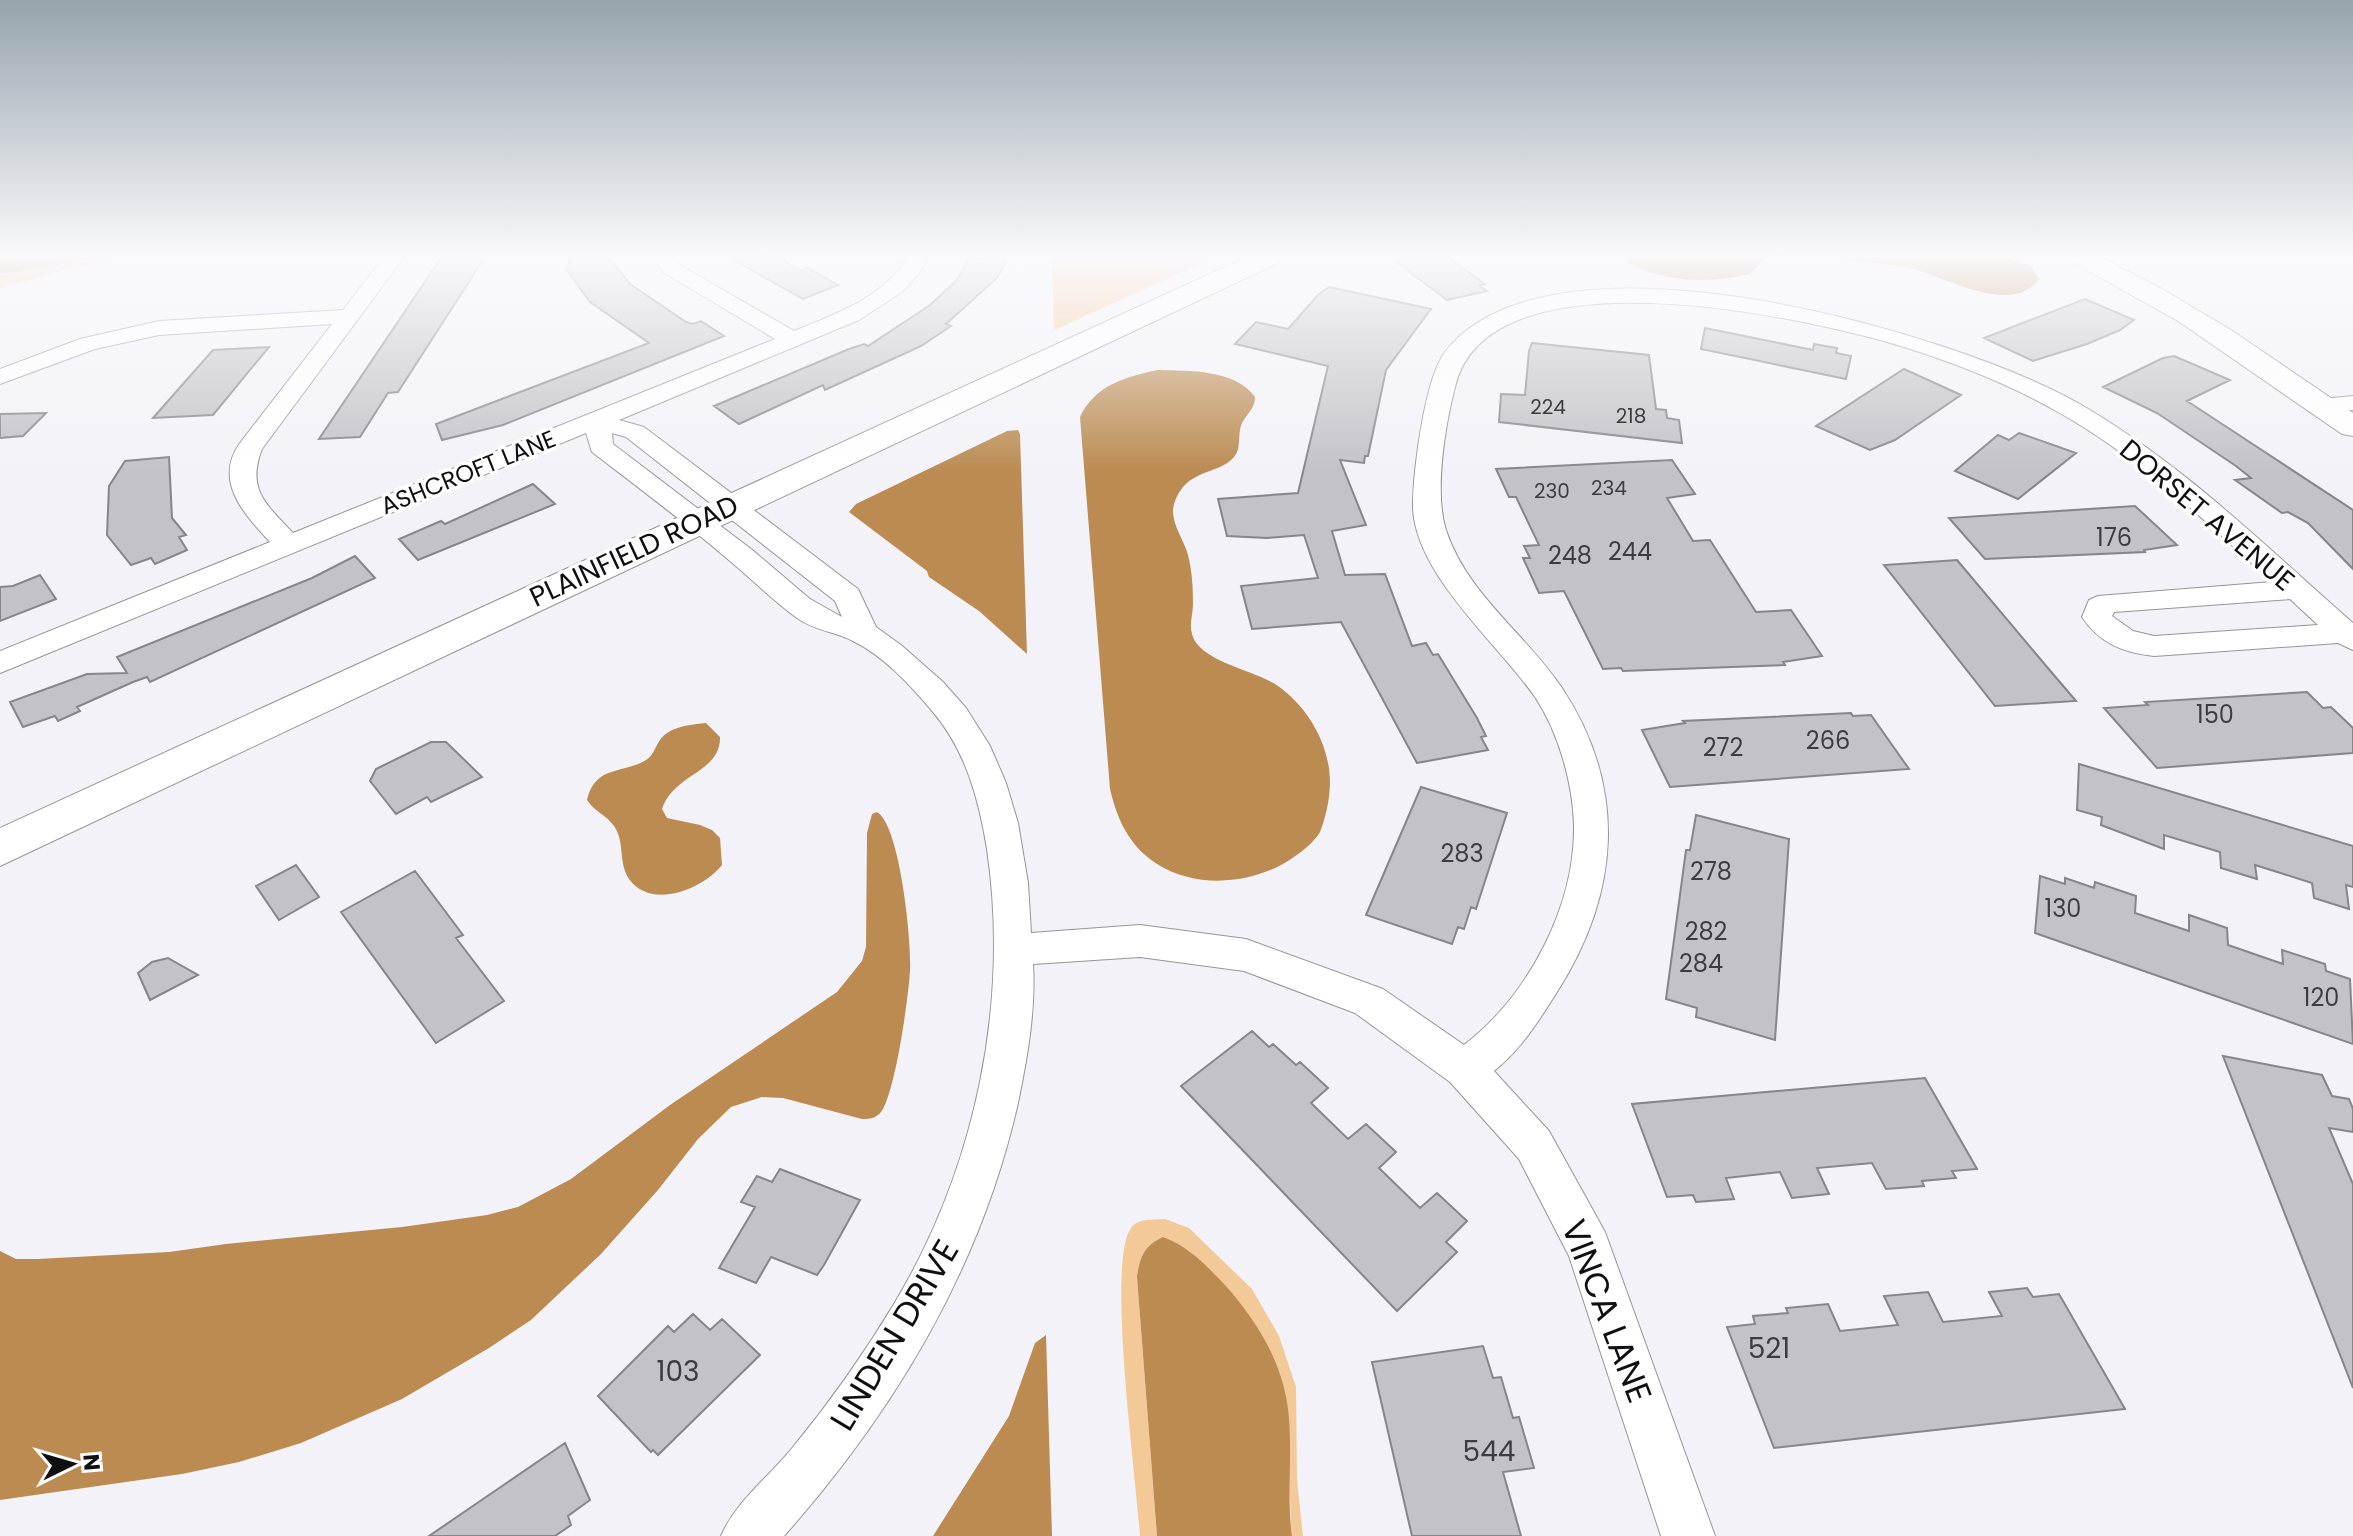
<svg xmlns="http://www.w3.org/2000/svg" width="2353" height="1536" font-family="Poppins,sans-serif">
	<rect width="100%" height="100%" fill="#f3f2f8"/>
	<!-- green -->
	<path fill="#f4c998" d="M0,257h129l-56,11 -73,20z
		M1052,257h164l-162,73z
		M1165,1219l24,9 63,61 27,47 17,51 1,94 6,55h-11l-1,-9 -4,-123 -150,-127 20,259h-17c-3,-54 -34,-273 -9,-308 7,-10 22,-8 34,-9z"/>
	<!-- water -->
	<path fill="#bb8b52" d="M0,257h102l-95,16 -7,-1z
		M1620,257h147l-17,17c-39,10 -97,9 -130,-17z
		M1832,257h174l25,9 8,13c-28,39 -98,-5 -133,-12 -25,-4 -49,-5 -74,-10z
		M1158,370c31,1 77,-1 97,27 0,12 -8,16 -13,26 -5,11 0,25 -8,34 -16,19 -48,10 -60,47 -5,17 10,35 14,51 4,16 5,32 5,49 0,10 -4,20 -1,30 7,28 64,36 86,52 34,24 57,68 51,110 -1,11 -5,26 -9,36 -5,9 -17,19 -26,25 -38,27 -96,33 -137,7 -28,-18 -40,-45 -47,-75l-30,-372c15,-32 45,-40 78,-47z
		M1018,430l2,4 7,220 -48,-43 -50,-34 -2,-6 -78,-59 7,-8 151,-73z
		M706,723l14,14c1,36 -46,36 -58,72l5,9 33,7 12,5 8,8 2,27c-18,23 -70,46 -93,14 -11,-17 -4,-38 -15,-53 -8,-11 -20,-15 -27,-26 8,-35 36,-26 59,-40 7,-4 9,-13 14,-20 10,-14 30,-15 46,-17z
		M877,812c23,13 35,131 33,159 -2,30 -14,114 -27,138 -5,9 -12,10 -21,10l-79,-21 -21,-1 -31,10 -33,32 -40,51 -57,64 -70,66 -42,28 -87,51 -101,44 -62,19 -57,12 -182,26v-249l16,8h22l131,-7 57,-8 176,-17 85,-12 31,-8 53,-28 99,-74 167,-113 25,-31 4,-14 1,-114 5,-19z
		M1163,1237c25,9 44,29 62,48 30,34 54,71 62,117 7,41 -1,91 5,134h-135l-20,-259c3,-20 7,-31 26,-40z
		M1046,1335l6,201h-119l76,-120 26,-73z"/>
	<!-- building -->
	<path fill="#c2c2c8" stroke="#86858b" stroke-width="2" d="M449,257h36l-87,135 -10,1 -28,44 -41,2 122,-181z
		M570,257h38l22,27 56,38 7,2 8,-3 23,15 -221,89 -61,15 -6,-16 213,-81 -59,-41 -23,-32z
		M728,257h49l25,14 6,-3 30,17 -35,14z
		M1390,257h57l38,27 -5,2 7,5 -40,9z
		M970,258l36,2 -9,18 -51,46 5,2 -30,20 -96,44 -2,-5 -84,39 -25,-18 135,-57 15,-5 4,2 62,-41 26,-24z
		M1329,287l102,22 -45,61 -18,86h-3l-1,7 -24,-3 26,65 -34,6 13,44 40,-1 27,72 14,-3 7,12 5,-1 39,64 9,18 -5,1 7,13 -71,13 -76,-141 -89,7 -11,-43 77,-8 -14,-43 -37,3 -40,-2 -9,-37 80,-6 30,-127 -93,-22 21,-22 32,7 31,-35z
		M2085,299l49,21 -14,10 -33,14 -54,17 -49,-23z
		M1705,328l108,22 1,-6 23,4 -1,5 15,3 -5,23 -145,-30z
		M1532,343l117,12 7,54 10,1 1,8 12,2 3,23 -183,-21 2,-28 24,1 4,-44z
		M269,347l-56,68 -60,3 60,-68z
		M2174,356l56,24 -43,21 166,109v59l-45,-46 -20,-11 -6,1 -47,-33 16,-2 -15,-12 -79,-53 -54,-26 60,-29z
		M1904,369l57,26 -66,45 -25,10 -54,-24z
		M46,413l-23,23 -23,2v-24z
		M2019,433l57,20 -58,46 -63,-28 43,-36 11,5z
		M169,457l3,61 14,17 -7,2 8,13 -32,14 -4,-6 -20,7 -24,-30 2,-49 16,-25z
		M1672,460l23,34 -28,4 26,43 17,-1 46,72 35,-2 31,46 -39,6 2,3 -162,6 -2,-3 -18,1 -39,-78 -25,2 -16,-35h7l-6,-12 15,-1 -23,-48h-7l-13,-28z
		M533,484l22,20 -137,56 -19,-21 42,-18 4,3z
		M2135,506l42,39 -33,5 1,2 -160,7 -36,-41z
		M355,556l20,22 -225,104 -3,-5 -14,5 -56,25 3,4 -22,10 -3,-5 -32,11 -13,-25 77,-28 40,-1 -10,-16 195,-79z
		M1957,560l90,107 29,34 -81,5 -111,-141z
		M40,575l16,24 -56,22v-34l13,-1z
		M2307,692l16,16 8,-1 22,21v25l-196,15 -53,-60 44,-3 -3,-3z
		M1851,713l2,3 18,-1 38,54 -239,18 -28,-57 43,-7 -2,-2z
		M431,742h15l36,35 -51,25 -4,-5 -31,17 -26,-33 6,-12z
		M2079,764l274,82v41l-7,-2 3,24 -35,-11 -2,-15 -57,-18 2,14 -36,-11 -1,-16 -56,-17v14l-63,-24 1,-8 -25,-7z
		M1421,787l86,26 -31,96 -5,-2 -7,22 -6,-2 -6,17 -86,-29z
		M1696,815l93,24 -14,201 -79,-23 1,-9 -31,-9 20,-149h4z
		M296,865l23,32 -40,23 -23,-34z
		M415,871l48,64 -7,3 48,63 -68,42 -95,-131z
		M2040,876l25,8v-6l29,10 1,-6 41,14 -1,17 54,18v-16l38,13 1,17 55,19 -1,-14 43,14 1,7 24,8 3,65 -318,-111z
		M168,958l30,17 -48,25 -12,-27 14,-11z
		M1252,1031l17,16 4,-3 23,21 4,-3 28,26 -17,15 37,36 18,-15 30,28 -17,16 41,40 17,-15 30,28 -21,21 11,10 -60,59 -216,-225z
		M2223,1056l99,19 10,21 17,3 4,10v23l-24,-4 24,56v204z
		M1925,1078l52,91 -25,2 4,7 -34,3 2,5 -38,3 -14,-26 -55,5 12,26 -37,4 -12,-26 -54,6 8,21 -38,3 -3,-7 -26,2 -35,-93z
		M780,1169l80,31 -36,65 -7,10 -46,-18 -15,26 -37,-15 36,-61 -14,-5 16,-26 15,6z
		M2027,1288l6,9 26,-3 66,115 -351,39 -47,-121 28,-3 -2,-8 35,-3 -2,-5 42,-4 12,27 58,-6 -14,-29 44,-4 15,30 59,-6 -13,-24z
		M693,1314l17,16 12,-11 38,36 -102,100 -5,-5 -2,2 -53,-56 70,-70 6,6z
		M1483,1346l10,32 8,-1 12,41 6,-1 15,51 -31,4 18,64h-109l-40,-174z
		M565,1443l25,57 -22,16 3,9 -16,11h-126z"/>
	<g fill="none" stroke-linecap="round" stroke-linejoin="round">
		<!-- minor casing -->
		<g stroke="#95959a" stroke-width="2">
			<path id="minor" d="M384,257h20l-142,192c-16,41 5,56 31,84l482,-194 -112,-67 -10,-15h20l5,7 116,67c42,-17 90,-34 114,-74h20l-9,16 -17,19 -43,28 -240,100 25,7 214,162 18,38 25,18 42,37 23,26 24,38 16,37 12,40 10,60 3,50 109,-8 106,14 137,50 81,56c64,-49 111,-138 110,-219 -1,-42 -15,-93 -39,-129 -36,-53 -125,-126 -122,-196 1,-34 12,-123 32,-149 106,-137 507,-20 633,51 103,59 187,143 275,220v27l-15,-7 -184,13c-30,-3 -55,-13 -72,-39l7,-17 9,-4 174,-14c-67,-62 -134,-125 -214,-170 -49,-28 -103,-49 -157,-66 -97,-29 -413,-99 -446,41 -10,39 -21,105 -9,143 21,64 79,103 116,158 66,100 58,205 -5,304 -19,30 -35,56 -63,79l55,60 56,101 110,304h-54l-92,-280 -50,-97 -69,-77 -95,-69 -111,-42 -104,-14 -107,7c3,46 -6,95 -15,139 -37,164 -123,308 -234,433h-63c15,-35 48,-59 72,-89 37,-45 71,-93 101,-143 81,-135 116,-299 93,-455 -8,-49 -21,-98 -54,-137 -22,-26 -49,-56 -80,-71 -19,-10 -38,-10 -56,-23 -24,-17 -44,-38 -67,-57 -44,-38 -91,-73 -138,-109l-6,-19 -586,240v-22l270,-109c-26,-28 -57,-61 -30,-99l92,-119 -173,11 -64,14 -95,35v-15l80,-30 79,-18 184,-11zM612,433l14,4 209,164 7,16 -32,-18 -59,-50 -138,-105zM2290,599l28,26 -164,11 -21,-5 -21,-15 2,-4z
				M2353,396v14h-40l-3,-5 3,-5z"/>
		</g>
		<!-- tertiary casing -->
		<g stroke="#95959a" stroke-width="2">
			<path id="tertiary" d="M2068,257h32l62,32 69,41 122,83v23l-11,-2 -164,-113 -106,-59z"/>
		</g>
		<!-- secondary casing -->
		<g stroke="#95959a" stroke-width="2">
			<path id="secondary" d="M1247,257h35l-4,6 -1278,603v-38z"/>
		</g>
		<!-- minor -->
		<use href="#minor" fill="#fff" fill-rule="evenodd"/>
		<!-- tertiary -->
		<use href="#tertiary" fill="#fff" fill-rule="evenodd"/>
		<!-- secondary -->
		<use href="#secondary" fill="#fff" fill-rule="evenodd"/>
	</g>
	<!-- sky -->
	<linearGradient id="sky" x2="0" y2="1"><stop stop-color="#96a4ac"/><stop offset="0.54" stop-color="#faf9fc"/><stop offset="1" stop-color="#faf9fc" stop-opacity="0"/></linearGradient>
	<rect width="2353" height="472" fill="url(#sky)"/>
	<g text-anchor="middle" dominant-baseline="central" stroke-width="7" stroke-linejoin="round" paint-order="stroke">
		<!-- far-number labels -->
		<g font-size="20" fill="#3c3c40">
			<text x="1548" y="407">224</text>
			<text x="1631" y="416">218</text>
			<text x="1609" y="488">234</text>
			<text x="1552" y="491">230</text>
		</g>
		<!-- far-street labels -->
		<g font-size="24" fill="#101012" stroke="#fff">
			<text transform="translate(468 472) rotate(-22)">ASHCROFT LANE</text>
		</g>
		<!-- number labels -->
		<g font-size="24" fill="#3c3c40">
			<text x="2114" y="537">176</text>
			<text x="1630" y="551">244</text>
			<text x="1570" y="555">248</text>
			<text x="2215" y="714">150</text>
			<text x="1828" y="740">266</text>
			<text x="1723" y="747">272</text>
			<text x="1462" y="853">283</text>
			<text x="1711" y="871">278</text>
			<text x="2063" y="908">130</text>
			<text x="1706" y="931">282</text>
			<text x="1701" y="963">284</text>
			<text x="2321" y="997">120</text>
		</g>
		<!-- street labels -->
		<g font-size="28" fill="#101012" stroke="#fff">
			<text transform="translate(2207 515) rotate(40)">DORSET AVENUE</text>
			<text transform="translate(634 551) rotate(-25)">PLAINFIELD ROAD</text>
		</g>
		<!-- near-number labels -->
		<g font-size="28" fill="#3c3c40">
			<text x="1769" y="1348">521</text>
			<text x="678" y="1371">103</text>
			<text x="1489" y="1451">544</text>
		</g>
		<!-- near-street labels -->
		<g font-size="34" fill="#101012" stroke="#fff">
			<text transform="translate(1607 1311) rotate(69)">VINCA LANE</text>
			<text transform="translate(894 1335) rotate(-59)">LINDEN DRIVE</text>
		</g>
	</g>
	<!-- north arrow -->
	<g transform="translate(72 1464) rotate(85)" stroke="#ffffff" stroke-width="6" paint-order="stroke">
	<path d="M0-6L14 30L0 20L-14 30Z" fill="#101012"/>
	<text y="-12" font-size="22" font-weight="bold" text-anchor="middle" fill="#101012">N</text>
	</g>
</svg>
